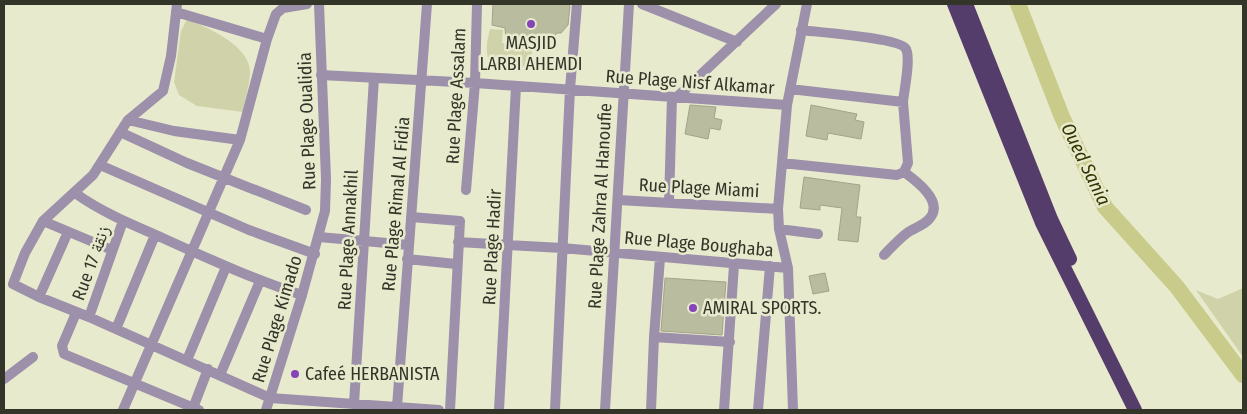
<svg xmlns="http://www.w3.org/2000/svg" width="1247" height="414" font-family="'Fira Sans Condensed','Noto Naskh Arabic',sans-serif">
	<rect width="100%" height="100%" fill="#e8eacd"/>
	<!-- green -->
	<path fill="#d0d3a9" d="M187,19c21,9 65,27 63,55 -1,13 -5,26 -7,38l-46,-6 -18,-11 -5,-13 7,-51z
		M490,29l13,1 -1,13c11,3 20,2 30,4v20l-41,-3c-7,-12 -4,-22 -1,-35z
		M1243,288v69l-47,-67 22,9z"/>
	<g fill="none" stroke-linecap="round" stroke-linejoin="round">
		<!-- river -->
		<path stroke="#c8cb89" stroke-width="16" d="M1018,4l44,113 43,90 72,80 66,88"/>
	</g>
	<!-- building -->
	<path fill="#babca0" stroke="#a2a388" d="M493,4h75l2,2 -2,19 -7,8h-4l-8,12 -7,-3 -36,-1 -1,-13 -13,-3z
		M690,105l26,2 -2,11 8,2 -2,10 -10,-2 -2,11 -23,-5z
		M811,105l46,9 -2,6 9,2 -3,17 -33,-6 -1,7 -21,-4z
		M804,177l56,8 -4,32h5l-3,25 -20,-2 4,-32 -22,-3v5l-20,-2z
		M825,273l4,18 -16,3 -4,-18z
		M665,278l61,4 -4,53 -61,-4z"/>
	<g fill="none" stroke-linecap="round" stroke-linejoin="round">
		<!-- minor -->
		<path stroke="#9c90aa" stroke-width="10" d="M177,4l-6,52 -8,35 -35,29 -35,55 -50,46 -18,32 -12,31 26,13 50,20 181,81 169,12
			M642,4l95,38
			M176,12l91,27
			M801,30c16,2 99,8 105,19 5,10 -2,42 -3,53
			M321,75l154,8 312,22
			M677,97l99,-93
			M128,120l46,11 66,9
			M120,132l67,31 119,47
			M782,163l115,12 7,-3 4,-9 -5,-61 -113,-13
			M100,165l149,65 66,24
			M466,190l9,-107 2,-79
			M75,193c25,18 53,30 81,42 49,22 96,44 146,60
			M618,200l160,9
			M669,203l3,-106
			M411,217l49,4 -10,189
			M43,221l69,29
			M779,229l39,5
			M319,237l90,8
			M458,242l104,6 226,20
			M884,255c7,-7 15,-16 23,-22 7,-5 18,-8 23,-15 14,-17 -15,-38 -26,-46
			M407,259l49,5
			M39,297l29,-65
			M76,313l-14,33 2,8 135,56
			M89,317l34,-96
			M116,329l39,-94
			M654,337l76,5
			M187,360l39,-93
			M220,375l40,-94
			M4,379l29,-22
			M354,404l20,-326
			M397,407l30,-403
			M193,408l15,-39
			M123,410l117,-270 27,-101 9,-25 7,-6 24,-4
			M499,410l17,-324
			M555,410l15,-321 7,-85
			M605,410l24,-406
			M651,410l3,-73 6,-79
			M724,410l10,-145
			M758,410l12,-144
			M793,410l-5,-142 -9,-39 -1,-20 9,-104 20,-101"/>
		<!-- tertiary -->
		<path stroke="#9c90aa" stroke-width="10" d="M266,410l36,-115 23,-84 1,-32 -7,-175"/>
		<!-- trunk -->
		<path stroke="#543c6b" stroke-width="14" d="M954,4l88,219 93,187
			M966,4l85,215 19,40"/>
	</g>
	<!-- markers -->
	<g fill="#8544b8" stroke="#e8eacd" stroke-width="2">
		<circle cx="531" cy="24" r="5"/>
		<circle cx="693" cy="308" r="5"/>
		<circle cx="295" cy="374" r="5"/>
	</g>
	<g text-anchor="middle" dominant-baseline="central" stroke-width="5" stroke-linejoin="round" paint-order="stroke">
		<!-- poi labels -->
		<g font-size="18" fill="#343529" stroke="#e8eacd" text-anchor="start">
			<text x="531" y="43" text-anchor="middle">MASJID<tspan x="531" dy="21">LARBI AHEMDI</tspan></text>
			<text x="703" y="308">AMIRAL SPORTS.</text>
			<text x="305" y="374">Cafeé HERBANISTA</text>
		</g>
		<!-- street labels -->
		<g font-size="18" fill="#343529" stroke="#e8eacd">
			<text transform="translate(690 82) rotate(4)">Rue Plage Nisf Alkamar</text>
			<text transform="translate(456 96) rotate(-87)">Rue Plage Assalam</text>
			<text transform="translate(307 121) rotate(-92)">Rue Plage Oualidia</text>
			<text transform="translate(699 188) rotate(3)">Rue Plage Miami</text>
			<text transform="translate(396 204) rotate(-85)">Rue Plage Rimal Al Fidia</text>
			<text transform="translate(600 206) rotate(-87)">Rue Plage Zahra Al Hanoufie</text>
			<text transform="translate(348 240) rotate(-87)">Rue Plage Annakhil</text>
			<text transform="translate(699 244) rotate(5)">Rue Plage Boughaba</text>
			<text transform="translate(492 247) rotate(-87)">Rue Plage Hadir</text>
			<text transform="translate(91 263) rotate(-70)">Rue 17 زنقة</text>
			<text transform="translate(277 319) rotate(-73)">Rue Plage Kimado</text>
		</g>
		<!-- water labels -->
		<g font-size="19" font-style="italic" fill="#343500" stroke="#e8eacd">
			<text transform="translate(1086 164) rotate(64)">Oued Sania</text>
		</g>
	</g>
	<!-- border -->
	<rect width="1247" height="414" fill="none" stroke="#343529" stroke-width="10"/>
</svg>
